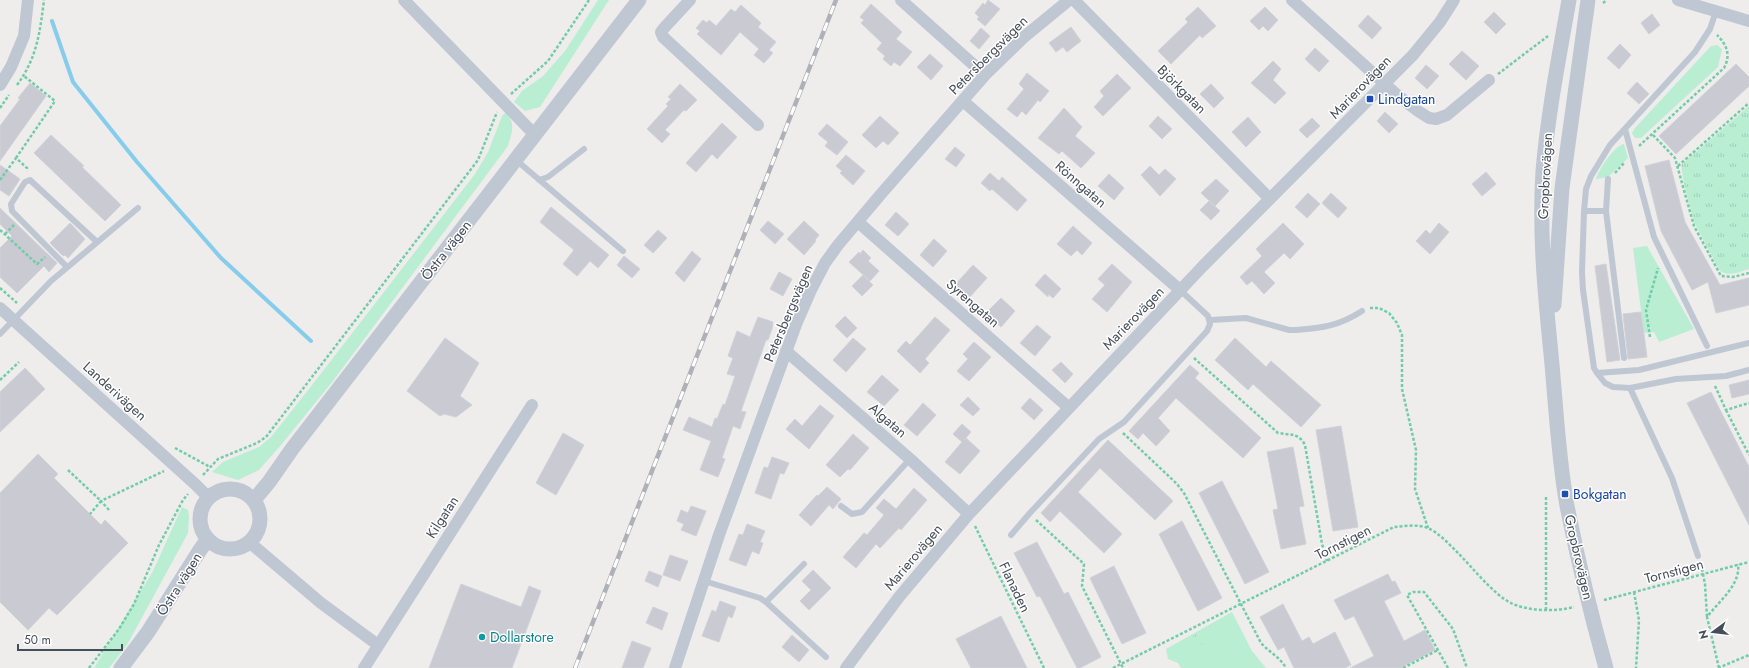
<svg xmlns="http://www.w3.org/2000/svg" width="1749" height="668" font-family="Jost,sans-serif">
	<defs>
		<pattern id="park-tufts" width="24" height="20" patternUnits="userSpaceOnUse"><rect width="24" height="20" fill="#b9eed3"/><path d="M3 7l-1-3M5 7V3M7 7l1-3M15 17l-1-3M17 17v-4M19 17l1-3" fill="none" stroke="#a0ceb7"/></pattern>
	</defs>
	<rect width="100%" height="100%" fill="#efecec"/>
	<!-- grass -->
	<path fill="#b9eed3" d="M598,0h11l-69,107 -15,4 -11,-9 8,-11 21,-15 22,-25z
		M1717,45l5,4 -4,18 -77,71h-6l-3,-5 3,-5 76,-82z
		M506,112c10,12 6,20 2,34l-175,235 -52,64 -22,25 -21,10 -26,-8 11,-10 36,-15 12,-10 45,-57 159,-206 13,-22 14,-36z
		M1624,144l4,14 -20,19 -12,2c3,-10 18,-33 28,-35z
		M1647,246l47,83 -35,13 -5,-10 -10,1 -11,-85z
		M182,507l6,3 1,7 -1,16 -61,112 -18,23h-15l59,-97z
		M1232,612l20,39 14,17h-85l-3,-5 -10,-4 -2,-10z"/>
	<!-- park -->
	<path fill="url(#park-tufts)" d="M1749,106v163c-10,3 -19,8 -29,2l-26,-49 -10,-38 -3,-19z
		M1200,632l7,10 -17,10 -6,-10z"/>
	<g fill="none" stroke-linecap="round" stroke-linejoin="round">
		<!-- stream -->
		<path stroke="#86cceb" stroke-width="4" d="M52,21l21,61 64,80 84,96 90,83"/>
	</g>
	<!-- building -->
	<path fill="#c9cad2" stroke="#d0d2d8" d="M988,0l12,9 -15,17 -8,-7 2,-2 -4,-4 8,-10 2,2z
		M871,4l31,28 -6,7 16,13 -12,14 -6,-4 -3,4 -8,-7 2,-3 -8,-7 5,-6 -21,-20 3,-3 -4,-3z
		M741,5l20,18 -3,4 18,15 -7,8 4,3 -9,10 -10,-8 5,-6 -19,-17 -19,23 -24,-21 3,-3 -4,-3 7,-8 4,3 2,-3 7,6 15,-17 4,3z
		M1198,7l18,19 -14,12 -2,-3 -29,29 -13,-13 30,-29 -3,-3z
		M1265,7l13,13 -10,11 -5,-5 -4,4 -9,-9z
		M1494,12l12,12 -10,10 -12,-12z
		M1652,14l8,11 -11,9 -8,-11z
		M1368,15l14,13 -10,11 -14,-13z
		M1071,27l10,14 -14,11 -4,-5 -7,5 -7,-9z
		M981,28l9,8 -11,13 -9,-8z
		M1620,44l11,11 -12,14 -12,-11z
		M1315,48l14,13 -10,11 -14,-13z
		M1462,51l17,15 -13,14 -17,-16z
		M930,54l13,12 -12,14 -14,-13z
		M1273,61l8,8 -8,11 13,13 -11,11 -24,-21z
		M1736,64l13,13v9l-73,68 -17,-18z
		M1426,65l13,11 -12,13 -12,-11z
		M1027,73l22,18 -9,11 -2,-2 -12,15 -4,-4 -5,6 -10,-8 17,-20 -5,-5z
		M1117,74l14,14 -28,28 -9,-9 10,-11 -4,-5z
		M1637,82l12,12 -10,10 -12,-11z
		M30,83l16,13 -46,65v-35l20,-27 -2,-1z
		M680,84l17,16 -11,11 -2,-1 -19,20 5,4 -8,9 -15,-14 21,-23 -2,-2 5,-5 -3,-2z
		M1211,84l13,14 -10,10 -14,-14z
		M1064,108l18,19 -7,9 20,17 -14,15 -19,-17 -3,3 -21,-16z
		M1385,112l13,12 -9,9 -12,-12z
		M880,116l19,17 -11,12 -5,-4 -7,7 -14,-13z
		M1158,116l14,13 -10,10 -13,-13z
		M1248,117l13,15 -15,15 -14,-15z
		M1312,118l8,8 -13,12 -8,-8z
		M722,123l15,14 -20,22 -5,-5 -16,18 -10,-9z
		M827,124l21,18 -11,13 -12,-9 3,-4 -10,-8z
		M51,135l33,31 -2,1 39,38 -16,16 -71,-68z
		M955,147l10,8 -9,12 -11,-8z
		M846,155l19,16 -12,14 -13,-12 2,-2 -6,-5z
		M1669,160l16,62 35,63 29,-7v27l-33,8 -8,-31 -16,8 -31,-59 -16,-65z
		M0,165l20,14 -11,17 -9,-6z
		M1150,166l9,9 6,-6 11,10 -16,17 -19,-21z
		M1486,172l10,12 -14,12 -10,-12z
		M990,173l9,8 3,-4 25,23 -10,11 -25,-22 -2,2 -9,-8z
		M1109,174l15,14 -10,12 -16,-14z
		M1216,179l13,12 -14,15 -14,-13z
		M1308,193l12,11 -13,14 -12,-11z
		M1331,193l16,15 -9,10 -16,-15z
		M1209,201l11,10 -9,9 -11,-10z
		M551,207l58,48 -11,13 -8,-7 -13,15 -14,-12 11,-14 -34,-28z
		M0,208l57,55 -8,9 -5,-6 -27,27 -17,-16v-29l12,-12 -12,-12z
		M896,212l13,12 -11,12 -13,-11z
		M768,221l16,13 -9,10 -15,-14z
		M804,221l15,14 -4,5 1,1 -12,14 -17,-16z
		M70,223l15,16 -17,19 -3,-3 -2,1 -13,-13z
		M1283,223l21,21 -14,15 -6,-6 -20,19 11,11 -11,11 -12,-13 -5,4 -7,-8 22,-21 -6,-7z
		M1439,223l10,9 -19,22 -14,-13 10,-11 4,4z
		M1073,226l19,17 -10,12 -5,-5 -6,6 -14,-12z
		M658,230l9,8 -14,15 -9,-8z
		M934,239l13,12 -14,16 -13,-12z
		M863,250l8,8 -3,3 11,10 -9,10 -21,-19 10,-10 1,2z
		M692,251l9,8 -17,23 -9,-9z
		M624,256l16,13 -8,9 -15,-13z
		M1112,264l20,18 -25,30 -15,-13 13,-14 -7,-6z
		M1606,264l14,96 -13,2 -12,-96z
		M973,265l14,13 -19,21 -14,-13z
		M779,272l13,7 -9,17 -13,-7z
		M1045,274l16,15 -8,9 -5,-4v3l-13,-12z
		M863,275l10,10 -11,11 -10,-10z
		M1001,298l14,13 -14,16 -15,-14z
		M1641,312l6,45 -19,2 -5,-45z
		M845,316l12,12 -10,10 -12,-12z
		M758,317l15,5 -1,7 -4,11h-2l-25,71 5,1 -6,17 -7,-3 -11,32 3,1 -7,18 -18,-7 11,-29 -28,-11 6,-13 23,10 3,-9 2,1 6,-15 2,1 10,-29 -8,-2 6,-16 -5,-2 9,-25 13,6z
		M935,317l15,13 -25,29 4,4 -9,10 -23,-22 9,-10 4,4z
		M1037,325l14,12 -16,19 -15,-13z
		M445,338l34,25 -19,33 12,9 -16,12 -12,-3 -4,2 -33,-25z
		M853,338l13,11 -20,23 -13,-12z
		M1235,338l31,29 5,-6 50,44 -20,22 -48,-43 -5,6 -33,-30z
		M974,342l17,15 -22,24 -12,-10 11,-12 -5,-5z
		M1061,362l12,12 -8,9 -13,-13z
		M1190,365l9,8 -4,5 66,60 -18,20 -67,-60 -18,20 12,13 -14,15 -13,-13 -5,6 -9,-8z
		M25,368l20,21 -45,43v-40z
		M882,375l17,15 -15,16 -17,-14z
		M1749,380v14l-17,4 -3,-13z
		M1711,392l38,75v58l-62,-122z
		M968,397l12,12 -7,7 -13,-11z
		M1030,398l13,12 -9,10 -13,-12z
		M923,403l13,12 -19,21 -13,-11z
		M820,405l14,11 -25,33 -23,-20 9,-10 7,7z
		M962,424l9,8 -7,8 2,-2 14,13 -20,23 -15,-12 17,-20 -9,-8z
		M1341,426l17,101 -25,4 -17,-101z
		M563,433l21,12 -28,50 -20,-12z
		M853,434l16,14 -19,22 -2,-1 -8,8 -14,-12z
		M1108,440l65,61 -18,19 -55,-52 -22,24 44,42 -18,19 -44,-42 -10,11 -9,-9z
		M1293,447l11,59 -5,1 7,37 -25,5 -8,-39 5,-1 -11,-57z
		M38,454l20,20 -4,4 47,47 4,-5 23,23 -71,72 -8,-7 -21,22 -28,-28v-109z
		M772,457l17,6 -5,11 -4,-1 -9,26 -16,-6 9,-26 4,1z
		M1222,481l47,91 -24,12 -46,-91z
		M827,487l14,12 -8,10 -4,-4 -18,21 -12,-11 18,-20 1,1z
		M914,488l13,12 -26,30 -2,-2 -19,20 -4,-4 -20,24 -13,-11 21,-24 3,2 17,-20 -8,-7 8,-9 12,10z
		M691,506l15,5 -10,25 -15,-6 3,-6 -7,-3 4,-11 7,3z
		M1182,521l40,77 -24,13 -39,-77z
		M747,524l18,7 -5,11 3,1 -4,11 -7,-3 -6,15 -17,-6 10,-26 4,1z
		M1037,542l27,52 4,-2 33,65 -21,11h-3l-37,-72 -3,1 -23,-44z
		M670,555l18,6 -8,20 -17,-6z
		M1114,566l32,67 -24,11 -32,-66z
		M813,570l18,18 -22,22 -9,-9 11,-11 -9,-9z
		M649,571l13,5 -4,11 -13,-6z
		M1388,574l4,8 3,-1 6,12 -17,8 20,40 21,-11 10,20 -35,18h-50l24,-12 -20,-40 -9,4 -11,-20z
		M461,584l60,23 8,-21 12,5 -29,77h-83z
		M720,601l16,6 -4,11 -4,-2 -9,26 -17,-6 10,-26 4,2z
		M1283,604l19,37 7,-4 4,7 22,-12 16,33 -6,3h-51l-10,-21 -6,3 -18,-33z
		M653,607l15,6 -6,17 -16,-7z
		M1001,616l26,52h-56l-15,-29z
		M792,635l17,15 -10,12 -17,-15z
		M632,641l19,7 -8,20h-21z"/>
	<g fill="none" stroke-linecap="round" stroke-linejoin="round">
		<!-- path -->
		<path stroke="#71cca8" stroke-width="2.5" stroke-dasharray="3 2" stroke-linecap="butt" d="M1603,3l4,-3
			M1498,74l50,-38
			M17,85c20,-27 23,-53 27,-85
			M511,94l37,-33 41,-61
			M0,108l9,-13
			M1653,135l22,23 19,68 27,50 12,1 16,-4
			M1639,146l85,-78c7,-13 3,-23 -7,-33
			M16,158l39,-57 -31,-25
			M1678,166l71,-63
			M1615,173l9,-10
			M0,180l16,-22 11,10 1,3
			M0,230l37,34 8,-7
			M5,234l9,-9
			M0,288l17,15
			M1370,308h9l10,5 8,10 5,12v54l14,61 -1,39 13,39
			M1650,337l-4,-27 12,-42
			M1194,358l84,75c13,2 21,0 27,12l17,99 5,17
			M0,380l19,-18
			M1715,386l11,24 23,-7
			M1726,410l23,45
			M1123,433l54,51 7,9 77,150c8,9 19,14 25,25
			M175,448l35,19
			M68,470l33,31 -11,13
			M203,475l15,-16 39,-16 9,-6 212,-277 19,-48
			M1546,497v113
			M109,510l-8,-9 63,-30
			M1036,520l48,44 -2,22 41,82
			M975,526l69,142
			M1701,564l4,20 2,33
			M1634,592l5,28 -3,48
			M1604,600l145,-38
			M89,668l30,-39 15,-25 25,-59 24,-45 5,-6
			M1113,668l281,-141c11,-1 24,-3 34,1 11,5 21,16 30,25 14,14 36,42 53,50 16,8 45,9 63,4
			M1403,668l35,-18
			M1448,668l-41,-73 6,-3h11l29,37 14,39
			M1718,668l31,-13
			M1719,668l-12,-51c11,-15 34,-32 31,-53"/>
		<!-- service -->
		<path stroke="#bfc7d2" stroke-width="6" d="M1716,11l-6,18 -15,23 -85,93 -19,31 -5,13 -2,22 -2,61 1,18 11,78 3,5 42,-3 110,-27
			M1625,129l29,108 53,109
			M516,160l107,91
			M539,180l9,-3 36,-28
			M1584,211h22l18,147
			M1606,211l2,-32
			M67,267l-55,-56 -1,-7 14,-22 5,-2 67,62
			M1210,320l36,-2 43,12h7c26,-2 43,-4 66,-19
			M0,334l51,-53 87,-73
			M1597,373l8,10 8,4 17,1 46,-9 50,-3 23,-6
			M1630,388l42,90 26,78
			M841,506l11,8 10,-2 48,-53
			M1011,535l18,-21 70,-75 25,-17 83,-91 3,-7 -2,-8 -28,-26
			M704,581l56,17 6,4 60,55
			M766,602l38,-38"/>
		<!-- minor -->
		<path stroke="#bfc7d2" stroke-width="12" d="M404,0l131,135
			M690,0l-26,28 -3,4 2,5 95,88
			M901,0l84,75
			M1074,0l196,199
			M1292,0l104,94 22,17 11,7 7,1 11,-4 42,-35
			M1678,0l71,21
			M0,85l11,-18 13,-31 4,-36
			M963,101l217,189
			M858,222l210,185
			M0,308l195,176 14,14
			M786,351l124,108 59,55
			M249,542l72,61 57,42
			M364,668l168,-263
			M675,668l44,-133 78,-213 14,-32 14,-27 13,-18 43,-51 104,-119 39,-38 45,-37
			M846,668l53,-71 70,-83 234,-248 210,-211 27,-33 14,-22"/>
		<!-- tertiary -->
		<path stroke="#bfc7d2" stroke-width="15" d="M1569,0c-10,57 -21,113 -26,171 -4,61 2,123 8,183 5,51 7,102 16,152 11,55 24,109 39,162
			M1554,305l8,-117 26,-188
			M200 519a30 30 0 1 1 60 0a30 30 0 1 1-60 0Z
			M254,500l15,-18 23,-33 347,-449
			M121,668l27,-36 52,-82 8,-11"/>
		<!-- rail casing -->
		<g stroke="#aeb1b7" stroke-width="4.5">
			<path id="rail" d="M575,668l261,-668"/>
		</g>
		<!-- rail -->
		<use href="#rail" stroke="#fff" stroke-width="3" stroke-dasharray="9" stroke-linecap="butt"/>
	</g>
	<!-- markers -->
	<g fill="#1a4fb4" stroke="#fff" stroke-width="1.5">
		<rect x="1366" y="95" width="8" height="8" rx="2"/>
		<rect x="1561" y="490" width="8" height="8" rx="2"/>
	</g>
	<circle fill="#0f9aa8" stroke="#fff" stroke-width="1.5" cx="482" cy="637" r="4"/>
	<g text-anchor="middle" dominant-baseline="central" stroke-width="3" stroke-linejoin="round" paint-order="stroke">
		<!-- street labels -->
		<g font-size="14" fill="#454e59" stroke="#fff">
			<text transform="translate(988 55) rotate(-45)">Petersbergsvägen</text>
			<text transform="translate(1360 87) rotate(-46)">Marierovägen</text>
			<text transform="translate(1182 89) rotate(45)">Björkgatan</text>
			<text transform="translate(1545 176) rotate(-87)">Gropbrovägen</text>
			<text transform="translate(1081 184) rotate(41)">Rönngatan</text>
			<text transform="translate(446 250) rotate(-52)">Östra vägen</text>
			<text transform="translate(973 303) rotate(41)">Syrengatan</text>
			<text transform="translate(788 313) rotate(-67)">Petersbergsvägen</text>
			<text transform="translate(1133 318) rotate(-46)">Marierovägen</text>
			<text transform="translate(115 391) rotate(42)">Landerivägen</text>
			<text transform="translate(888 420) rotate(41)">Algatan</text>
			<text transform="translate(442 517) rotate(-57)">Kilgatan</text>
			<text transform="translate(1343 542) rotate(-27)">Tornstigen</text>
			<text transform="translate(913 557) rotate(-50)">Marierovägen</text>
			<text transform="translate(1579 557) rotate(77)">Gropbrovägen</text>
			<text transform="translate(1674 571) rotate(-15)">Tornstigen</text>
			<text transform="translate(179 584) rotate(-58)">Östra vägen</text>
			<text transform="translate(1015 587) rotate(64)">Flanaden</text>
		</g>
		<!-- transit labels -->
		<g font-size="14" fill="#164399" stroke="#fff" text-anchor="start">
			<text x="1378" y="99">Lindgatan</text>
			<text x="1573" y="494">Bokgatan</text>
		</g>
		<!-- culture labels -->
		<g font-size="14" fill="#0d838f" stroke="#fff" text-anchor="start">
			<text x="490" y="637">Dollarstore</text>
		</g>
	</g>
	<!-- north arrow -->
	<g transform="translate(1713 632) rotate(255)" stroke="#ffffff" stroke-width="3" paint-order="stroke">
	<path d="M0-3L7 15L0 10L-7 15Z" fill="#454e59"/>
	<text y="-6" font-size="11" font-weight="bold" text-anchor="middle" fill="#454e59">N</text>
	</g>
	<!-- scale -->
	<path d="M18 644v6h104v-6" fill="none" stroke="#454e59" stroke-width="2"/>
	<text x="24" y="644" font-size="12" fill="#454e59" stroke="#ffffff" stroke-width="3" paint-order="stroke">50 m</text>
</svg>
